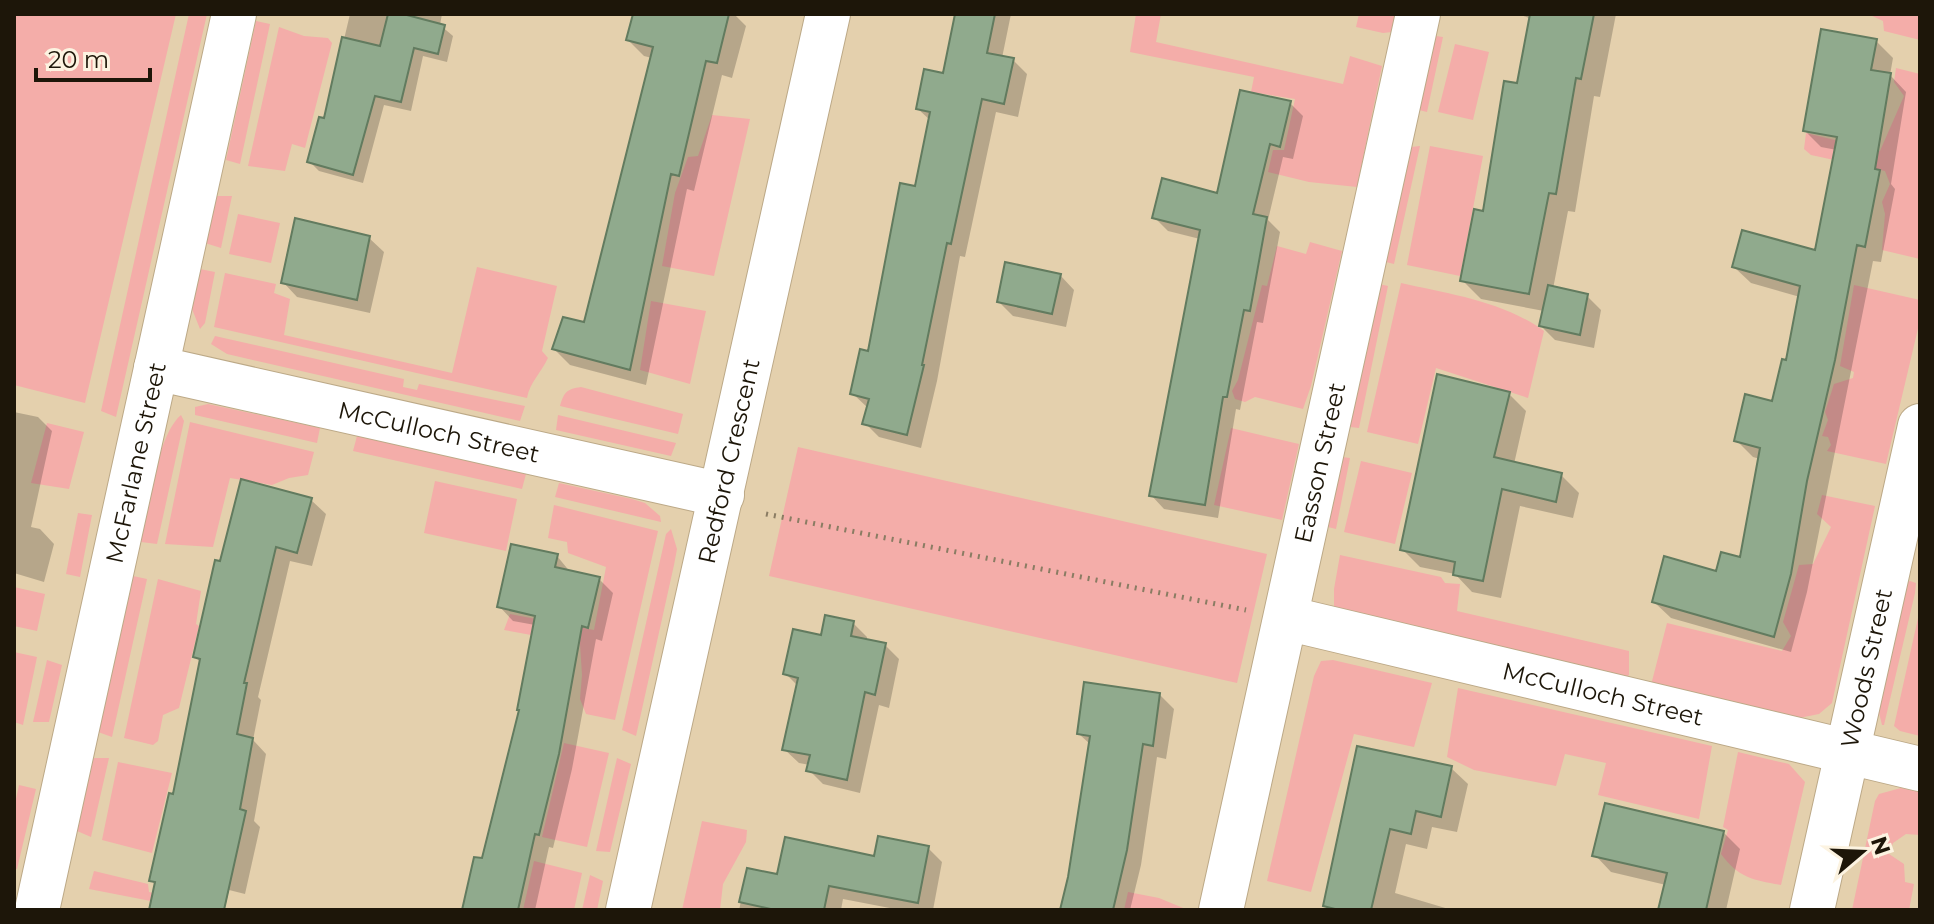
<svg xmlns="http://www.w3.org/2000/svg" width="1934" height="924" font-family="Montserrat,sans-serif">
	<rect width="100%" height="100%" fill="#e4d0ad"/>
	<!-- green -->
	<path fill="#f4ada9" d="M14,14h162l-91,389 -71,-18z
		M189,14h18l-91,403 -15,-6z
		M1136,14h25l-5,28 187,42 7,-28 32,10 -25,121 -48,-5 -41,-10 5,-22h11l11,-51 -44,-7 3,-15 -124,-25z
		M1359,14h37l-4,18 -9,1 -27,-6z
		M1868,14h52v26l-36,-9 -1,-10z
		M256,21l14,3 -30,140 -14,-4z
		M279,27l25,9 24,2 4,5 -27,105 -13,-4 -7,27 -37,-5z
		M1436,36l7,1 -16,75 -8,-2z
		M1455,44l34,8 -16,68 -35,-8z
		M1896,68l24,6v185l-38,-9 3,-36 -3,-12 8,-18 -5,-13 -74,-16 -7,-6 2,-16 74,18 24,-55 -10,-14z
		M712,115l38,4 -36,157 -52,-10 13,-73 13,-36 10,-1z
		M1420,146l-26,118 -8,-2 25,-115z
		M1430,146l53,10 -23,120 -53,-11z
		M217,196h15l-11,52 -16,-5z
		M238,214l42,9 -9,40 -42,-9z
		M1310,242l32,9 -31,135 -8,23 -48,-12 -10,5 -10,-3 -3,-8 6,-11 24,-95 5,1 10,-40 29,8z
		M477,267l80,19 -15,65 6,7c-7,15 -18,24 -21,40l-313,-71 11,-54 51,11 -2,9 16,6 -6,36 168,38z
		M200,269l15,3 -10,51 -5,6 -8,-20z
		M1401,283c48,11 102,18 143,48l-16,67 -92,-30 -18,76 -51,-12z
		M1379,284l9,2 -29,142 -9,-1z
		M1854,285l66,15v20l-34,144 -59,-13 4,-6 -3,-8 -6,-1 6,-16 -3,-8 9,-28 19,-6 1,-6 -14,-6z
		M651,301l55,10 -16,73 -50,-14z
		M215,336l189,43 -1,8 14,3 2,-6 106,22 -5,15 -293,-67 -16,-10z
		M581,387l102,27 -5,20 -118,-28c4,-14 7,-17 21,-19z
		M208,404l112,24 -3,15 -122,-28v-8z
		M181,415l3,6 -27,123 -16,-2c7,-32 16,-107 40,-127z
		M558,415l118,28 -5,13 -115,-26z
		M190,422l124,30 -6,23 -19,3 -17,7 -42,-7 -17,69 -48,-3z
		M47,423l37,9 -15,57 -38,-6z
		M1231,428l68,16 -17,76 -68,-15z
		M357,436l169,38 -4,15 -169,-38z
		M798,447l469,107 -30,129 -468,-107z
		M1342,457l8,1 -14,71 -8,-2z
		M1361,461l51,12 -17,71 -51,-12z
		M435,481l82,18 -11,52 -82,-18z
		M559,483l73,16 13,4 15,13 1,6 -106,-25z
		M1822,495l53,11 -43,197 -13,11 -25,5 -143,-34 16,-62 115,28 9,-15 -8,-14 16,-57 14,-1 18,-37 -14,-13z
		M554,505l104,26 -43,189 -29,-6 -6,-15 2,-24 -2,-31 -76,-14 6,-16 84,16 12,-63 -38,-14 -1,-11 -19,-4z
		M78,513l14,2 -12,62 -14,-3z
		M671,529l6,20 -3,16 -38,171 -14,-6 44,-196z
		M1340,555l101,22 4,6 15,1 -3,27 172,40v24l-8,6 -287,-74v-18z
		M133,576l14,3 -35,158 -14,-5z
		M158,579l43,12 -5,33 3,2 -20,82 -16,7 -5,26 -5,4 -29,-7z
		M1910,581l6,2 -1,10 -31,132h-2l-4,-16 26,-126z
		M14,587l31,7 -8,37 -23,-5z
		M1920,609v127l-20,-5 -6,-5z
		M14,652l23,5 -14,68 -9,-3z
		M47,660l15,5 -13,57h-16z
		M1333,660l99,23 -18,64 -60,-13 -43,158 -44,-11 47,-205 7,-15z
		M1458,688l254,58 -13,73 -101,-24 8,-32 -41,-9 -9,32 -82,-16 -27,-13z
		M564,743l45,10 -22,94 -45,-10z
		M1738,752l51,12 16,18 -24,103c-28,-5 -42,-7 -60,-31l7,-24 -5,-3z
		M92,758h17l-18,79 -14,-6z
		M617,758l14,6 -21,88 -14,-1z
		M118,762l54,11 -20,80 -50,-13z
		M19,785l17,4 -19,80 -3,-1v-60z
		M1901,788l19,4v43l-14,-1 -13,9 -4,11 15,10 1,18 9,2 -5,26h-57l23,-109 4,-7z
		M702,821l45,9 -1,12 -23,42 -3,26h-38z
		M534,861l48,12 -8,37h-51z
		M94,871l54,13 1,8 48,12v6l-108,-21z
		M590,875l13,6 -6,29h-15z
		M1128,892l31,6 29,12h-64z"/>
	<!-- shadow -->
	<path fill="#0003" d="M350,14h92l-2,11 13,11 -6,26 -24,-6 -12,55 -27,-6 -21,78 -44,-12 -10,-10 16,-41z
		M635,14h99l12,12 -14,52 -10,-3 -28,116 -7,-2 -41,196 -76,-20 -16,-16 31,-25 67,-266 -8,-2 -16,-16z
		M953,14h58l-9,44 11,2 14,14 -9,43 -22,-5 -31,145 -5,-1 -23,125 -16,67 -42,-11 -14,-14 3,-15 -16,-15 17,-39 47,-166 15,-67 -13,-12 26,-34 12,-58z
		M1519,14h97l-16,83 -6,-1 -19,116 -7,-1 -15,78 34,7 14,14 -7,38 -39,-8 -14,-14 3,-15 -63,-12 -19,-19 23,-67 33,-127 13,-67z
		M1876,41l17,17 -3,17 16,17 -15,92 4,5 -14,73 -8,-1 -66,331 -16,60 -120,-34 -17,-16 88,-42 18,-101 -7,-2 -16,-16 37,-38 13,-41 13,-65 -49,-14 -17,-16 83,-14 20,-103 -16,-3 -16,-16z
		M1290,103l13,13 -10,43 -10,-2 -15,63 12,12 -17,91 -6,-1 -17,88 -4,-1 -18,109 -54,-9 -13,-14 49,-256 -32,-8 -14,-14 65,-22z
		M369,238l15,14 -14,61 -73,-16 -14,-15z
		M1060,275l14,15 -8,37 -53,-11 -14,-14z
		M1509,394l17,17 -12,53 47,11 18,18 -6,25 -53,-12 -19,92 -29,-6 -17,-18 -35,-7 -18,-18z
		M14,412l24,5 14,14 -21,96 9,2 14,15 -10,38 -30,-9z
		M311,500l15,14 -14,52 -22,-5 -32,136 3,3 -8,40 13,14 -12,67 6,6 -15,67 -16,-4 -4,18 -7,-1v3h-66l4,-24 -5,-6 23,-83 27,-134 -6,-7 26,-92z
		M557,556l14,17 28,6 14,14 -11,48 -6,-2 -24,130 -19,79 -4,-1 -14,63h-70l18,-49 38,-150 14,-86 -22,-4 -14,-15z
		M853,623l14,14v4l18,4 14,14 -10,49 -10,-3 -19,88 -37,-9 -14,-14 1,-5 -11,-2 -15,-14 14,-63 -12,-12 36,-36z
		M1160,695l14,14 -8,50 -9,-2 -16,108 -11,45h-68l29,-165 -12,-11z
		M1359,748l92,20 17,16 -11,48 -25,-5 -5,22 -21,-5 -11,49 57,17h-126z
		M1723,832l17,17 -14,61h-66l6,-25 -55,-13 -16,-17z
		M928,848l14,14 -9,48h-33l-57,-11 -2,11h-102l9,-40 31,7z"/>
	<!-- building -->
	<path fill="#90aa8d" stroke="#627b5f" stroke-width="2" d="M388,14h15l42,11 -7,29 -24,-6 -13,54 -26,-6 -22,79 -46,-13 12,-45 5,1 18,-81 38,9z
		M633,14h96l-12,49 -11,-2 -27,115 -8,-2 -41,196 -78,-21 11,-32 21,5 69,-275 -27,-7z
		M955,14h40l-8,39 27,5 -10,46 -22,-5 -31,145 -4,-1 -25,122h2l-17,70 -45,-11 7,-25 -19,-5 10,-45 8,2 32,-168 15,3 15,-74 -14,-3 8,-40 19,4z
		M1530,14h64l-13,65 -5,-1 -20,116 -7,-1 -20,101 -69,-13 14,-72 9,2 21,-130 13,2z
		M1821,29l56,10 -6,31 20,3 -16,96 5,1 -15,77 -8,-2 -22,115 -28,121 -16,93 -17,63 -122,-35 12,-46 52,15 5,-19 19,5 20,-109 -26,-7 11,-47 27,7 10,-42 4,1 14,-74 -68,-19 10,-37 73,20 22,-113 -34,-6z
		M1240,90l51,11 -11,46 -10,-3 -17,70 14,3 -17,94 -6,-1 -17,87h-4l-18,108 -56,-9 51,-266 -48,-12 10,-40 55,15z
		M295,218l75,18 -13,64 -76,-17z
		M1005,262l56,12 -9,40 -55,-12z
		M1548,285l40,9 -8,41 -41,-9z
		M1437,374l73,18 -16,65 68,16 -6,29 -54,-13 -19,92 -30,-6 2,-13 -55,-12z
		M241,479l71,19 -15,55 -21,-6 -32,136h3l-10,51 16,4 -13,71 6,2 -22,99h-75l6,-28 -6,-1 20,-88 4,1 27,-135 -7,-2 22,-97 5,1z
		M511,544l47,10 -3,13 45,10 -12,51 -6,-2 -23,128 -20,81 -4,-1 -17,76h-56l12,-53 8,1 37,-148h-2l18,-94 -38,-9z
		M825,615l29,6 -3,15 35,7 -11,52 -10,-3 -18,88 -41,-9 4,-16 -28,-5 16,-72 -15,-4 10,-45 28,6z
		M1084,682l76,11 -7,53 -10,-2 -16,106 -14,60h-53l8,-33 22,-141 -13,-2z
		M1357,746l95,20 -11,51 -25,-6 -5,23 -21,-5 -19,81h-32l-16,-4z
		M1605,803l119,28 -18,79h-48l9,-37 -75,-17z
		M878,836l51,10 -11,57 -89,-17 -5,24h-49l-36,-8 8,-34 30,6 8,-37 89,19z"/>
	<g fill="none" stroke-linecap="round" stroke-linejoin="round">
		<!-- minor casing -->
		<g stroke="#bca987" stroke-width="46">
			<g id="minor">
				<path id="s1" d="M156,368l566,127"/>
				<path id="s2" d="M1286,618l634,151"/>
				<path id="s3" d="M37,910l197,-896"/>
				<path id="s4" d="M628,910l200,-896"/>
				<path id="s5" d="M1221,910l197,-896"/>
				<path id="s6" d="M1812,910l108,-484"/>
			</g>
		</g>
		<!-- path -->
		<path stroke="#8a7c63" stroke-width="5" stroke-dasharray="2 6" stroke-linecap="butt" d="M766,514l480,96"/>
		<!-- minor -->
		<use href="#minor" stroke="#fff" stroke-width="44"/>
	</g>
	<g text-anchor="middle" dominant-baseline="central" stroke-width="6" stroke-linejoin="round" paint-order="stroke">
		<!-- street labels -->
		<g font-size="24" fill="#1d1609" stroke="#fcf3e1">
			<text stroke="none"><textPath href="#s1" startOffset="290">McCulloch Street</textPath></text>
			<text stroke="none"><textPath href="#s3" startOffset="458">McFarlane Street</textPath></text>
			<text stroke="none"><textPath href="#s4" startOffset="460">Redford Crescent</textPath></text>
			<text stroke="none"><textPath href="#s5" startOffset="458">Easson Street</textPath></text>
			<text stroke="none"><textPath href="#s6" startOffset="248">Woods Street</textPath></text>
			<text stroke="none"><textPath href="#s2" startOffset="326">McCulloch Street</textPath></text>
		</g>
	</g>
	<!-- border -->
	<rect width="1934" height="924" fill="none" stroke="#1d1609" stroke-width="32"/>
	<!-- north arrow -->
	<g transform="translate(1862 852) rotate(71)" stroke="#fcf3e1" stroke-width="6" paint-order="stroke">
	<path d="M0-6L14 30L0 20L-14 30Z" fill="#1d1609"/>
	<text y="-12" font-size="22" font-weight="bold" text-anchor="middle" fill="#1d1609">N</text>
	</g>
	<!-- scale -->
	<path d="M36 68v12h114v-12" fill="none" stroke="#1d1609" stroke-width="4"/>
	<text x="48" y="68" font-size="24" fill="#1d1609" stroke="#fcf3e1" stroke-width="6" paint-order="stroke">20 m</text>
</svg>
